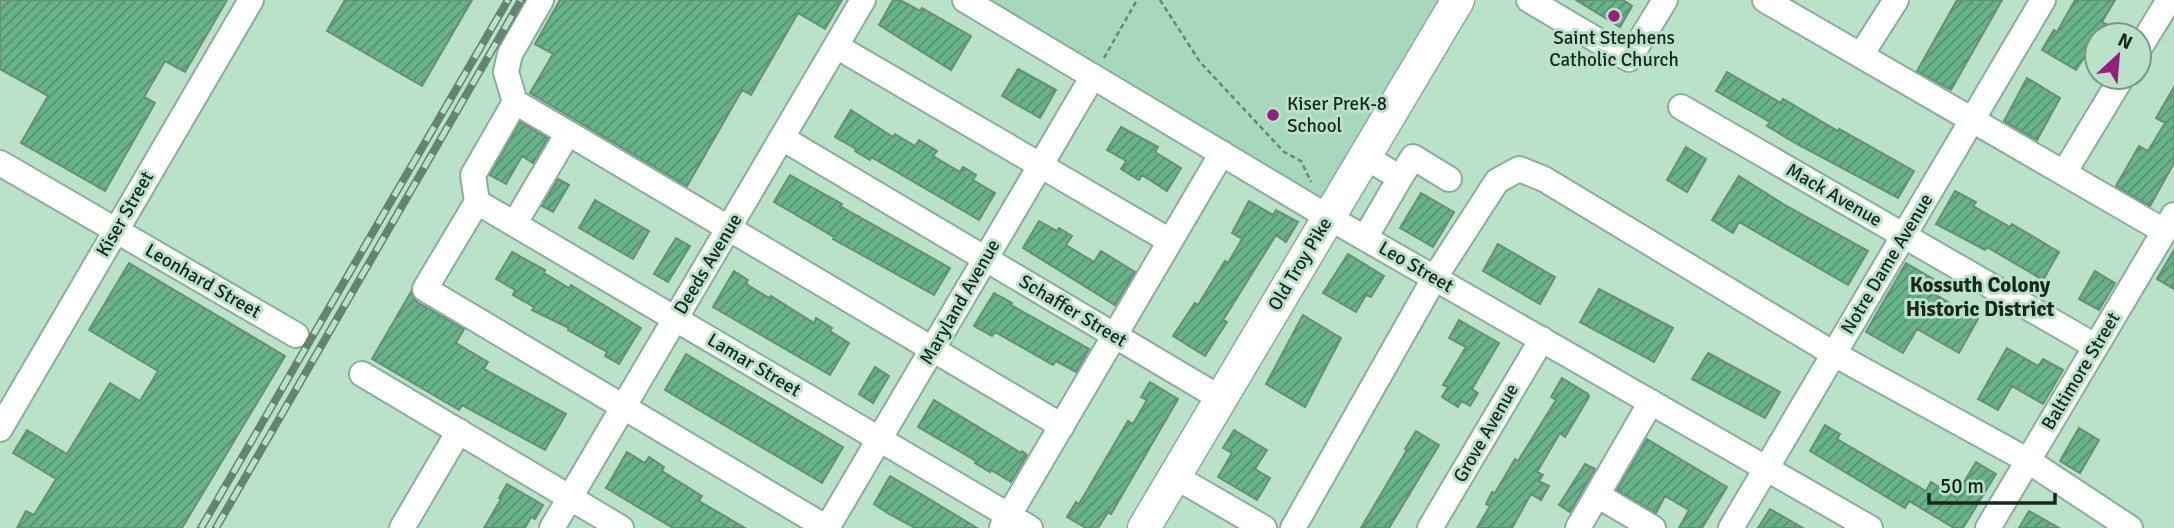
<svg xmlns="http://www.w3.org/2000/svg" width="2174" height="528" font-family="Signika,sans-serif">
	<defs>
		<pattern id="building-hatch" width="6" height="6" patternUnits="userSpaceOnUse" patternTransform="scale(1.75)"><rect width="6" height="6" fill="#68b38a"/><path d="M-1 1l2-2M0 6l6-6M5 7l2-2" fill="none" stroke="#559270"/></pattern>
	</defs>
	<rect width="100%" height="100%" fill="#b9e2c9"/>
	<!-- built -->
	<path fill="#a8d8bc" d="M965,0h493l-130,217z"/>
	<!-- building -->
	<path fill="url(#building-hatch)" stroke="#688e77" stroke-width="2" d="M0,0h227l-42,72 -20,-11 -21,36 11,6 -50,88 -84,-48 27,-47 -48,-27z
		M345,0h127l-50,86 -95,-55z
		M560,0h282l-17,29 -27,-16 -47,82 -9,-5 -55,96 -157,-93 23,-39 -18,-10z
		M893,0h7l20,11 2,-3 49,28 -20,34 -72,-45z
		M1576,0h47l9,6 -12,21z
		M1957,0h45l-51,90 -34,-19z
		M2075,0h40l-13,22 4,2 -30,46 -34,-20 12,-20 3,2z
		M1018,69l38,21 -16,28 -38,-22z
		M1727,72l54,31 2,-4 55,32 1,-2 75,42 -16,27 -103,-55 -28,-17 3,-4 -54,-31z
		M2027,78l33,20 -23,42 -33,-19z
		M2174,87v76l-24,43 -34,-20 23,-40 9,5 17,-28 -9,-5z
		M851,110l42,27 2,-3 20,12 4,-6 18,11 -4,5 27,16 3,-5 13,8 -3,5 22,13 -16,27 -108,-63 -1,3 -15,-9 1,-2 -21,-12z
		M520,122l28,16 -15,25 -11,-7 -16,28 -16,-9z
		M1121,127l37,20 -3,5 26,16 -14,23 -25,-16 -3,5 -18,-11 5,-8 -19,-11z
		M1686,147l20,12 -19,33 -20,-12z
		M790,175l52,29 -2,2 110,62 -16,27 -101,-56 1,-2 -60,-35z
		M1739,176l46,29 83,46 -20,34 -109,-63 -6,11 -21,-13z
		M558,179l11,6 -16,27 -11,-6z
		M1955,191l21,11 -3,4 37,21 2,-3 47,28 -16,28 -56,-33 -2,3 -49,-26z
		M1421,193l33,19 -21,35 -33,-19z
		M595,200l54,31 -16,28 -54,-31z
		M1249,201l24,14 3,-5 22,12 -12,20 -10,-7 -53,85 4,2 -22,34 -32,-20 22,-33 3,2 27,-44 3,2 14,-24 -10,-6z
		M1039,221l18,10 2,-3 13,8 -6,9 28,17 7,-11 34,21 -20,33 -92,-57z
		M676,238l14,8 -22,36 -14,-8z
		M1498,244l57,33 -15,27 -57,-33z
		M2174,250v39l-17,-10z
		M512,252l33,18 -1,3 25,15 2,-3 70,43 -22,36 -14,-8 2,-4 -39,-22 1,-2 -37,-18 2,-3 -21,-12 2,-5 -19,-11z
		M1348,254l36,22 -13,21 -5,-2 -10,17 -33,-19z
		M129,263l156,93 -103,172h-165l9,-17 8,4 22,-36 -43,-26 14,-23 40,24 43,-71 30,18 18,-30 -69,-41z
		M1906,263l36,21 -6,11 42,24 -19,34 -42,-24 -14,24 -37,-21z
		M734,271l14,9 -2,4 23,14 2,-2 43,27 2,-5 16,10 -2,3 19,12 -19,32 -117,-68z
		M2095,271l20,12 -16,27 -20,-11z
		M1599,289l74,39 -19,34 -74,-40z
		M411,292l6,10 47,27 -8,14 32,19 -4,7 82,45 -21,36 -83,-45 -3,5 -87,-51z
		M994,293l18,10 -1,2 78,44 -13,23 -20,-11 -3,4 -58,-33 -3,4 -18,-10z
		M1303,315l38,23 -36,69 -39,-23z
		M1459,320l40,23 -27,46 6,4 -8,13 -9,-5 -3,6 -16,-10 6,-10 -5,-2 23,-38 -17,-9z
		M2007,348l31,18 5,-7 20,11 -20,34 -31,-18 -14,24 -20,-11z
		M1708,353l72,39 -15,26 -73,-39z
		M686,354l157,93 -21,36 -157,-93z
		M875,367l14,9 -16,27 -14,-9z
		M1562,378l26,16 1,3 -24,40 -5,-4 -23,39 6,3 -4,6 10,5 -8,14 -10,-6 -19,34h-35l13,-22 -4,-2 6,-12 3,1 20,-34 3,2 38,-61 -5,-3z
		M1150,382l28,17 -67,115 -3,-2 -10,16h-12l-19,-11 9,-15 3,2 49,-83 5,3 14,-24 -6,-3z
		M934,400l87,53 1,-2 5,4 -16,27 -20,-12 -1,2 -15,-9 1,-2 -58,-34z
		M1825,425l15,9 -3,5 89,52 5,-9 24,15 21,-35 20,12 -33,54h-9l-45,-27 -4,7 -95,-57z
		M2079,428l20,12 -19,33 -20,-12z
		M1234,430l33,20 -12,19 15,9 -13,22 -39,-23 14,-24 -9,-5z
		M1416,431l23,14 -50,83h-28l46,-78 -2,-1z
		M1647,439l80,48 -25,41h-23l10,-18 -24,-14 -9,17 -39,-23z
		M627,452l18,11 4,-6 15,10 -2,4 40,25 -3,5 46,27h-72l-67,-40z
		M1585,464l10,5 -25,43 -11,-7z
		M890,476l31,18 56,34h-62l-26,-14 -15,-10z
		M507,484l36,21 -8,14 -4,-2 -6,11h-41l17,-29 -2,-1z
		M1770,509l33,19h-45z
		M2029,511l30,17h-40z"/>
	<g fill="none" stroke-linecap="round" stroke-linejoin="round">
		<!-- minor casing -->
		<g stroke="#88af98" stroke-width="28">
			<path id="minor" d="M541,0l-31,54 -4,18 9,30 -42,73 4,27 -52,87 402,239 266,-452
				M965,0l363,217 542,311
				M1529,0l100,59 36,-59
				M1765,0l399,231
				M836,46l334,195
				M2139,49l30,-49
				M1861,55l35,-55
				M515,102l53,31
				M1681,107l414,239
				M782,138l438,260
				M1364,156l36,22 -35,60
				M0,163l296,172
				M2064,173l58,-96
				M1400,178l13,-21 36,22
				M477,202l553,326
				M515,223l53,-90 494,293
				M362,374l259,154
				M0,429l251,-429
				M1174,476l90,52
				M1597,495l56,33
				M1002,527l220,-374
				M402,528l57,-97
				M552,528l311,-528
				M1293,528l142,-251 62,-96 22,-12 25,10 290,175 193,106 103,68
				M1430,528l112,-189
				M1578,528l73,-126
				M1731,528l312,-528
				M1988,528l186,-313"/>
		</g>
		<!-- major casing -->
		<g stroke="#88af98" stroke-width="35">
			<path id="major" d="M1144,528l314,-528"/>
		</g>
		<!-- path -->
		<path stroke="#698574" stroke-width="2.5" stroke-dasharray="5 3.5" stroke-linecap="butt" d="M1160,0l40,62 84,90 17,9 10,21
			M1104,58l33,-58"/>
		<!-- minor -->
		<use href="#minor" stroke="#fff" stroke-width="24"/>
		<!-- major -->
		<use href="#major" stroke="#fff" stroke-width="32"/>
		<!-- rail casing -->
		<g stroke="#668271" stroke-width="8">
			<path id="rail" d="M201,528l307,-528
				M216,528l305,-528"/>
		</g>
		<!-- rail -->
		<use href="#rail" stroke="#b9e2c9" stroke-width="5" stroke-dasharray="16" stroke-linecap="butt"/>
	</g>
	<!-- markers -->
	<g fill="#951f7c" stroke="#b9e2c9" stroke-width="2.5">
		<circle cx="1614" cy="16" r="7"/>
		<circle cx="1273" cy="115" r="7"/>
	</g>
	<g text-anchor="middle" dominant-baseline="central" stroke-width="6" stroke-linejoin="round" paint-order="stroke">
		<!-- poi labels -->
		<g font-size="19" fill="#17271e" stroke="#b9e2c9">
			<text x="1614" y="38">Saint Stephens<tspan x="1614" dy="22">Catholic Church</tspan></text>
			<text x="1287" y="104" text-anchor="start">Kiser PreK-8<tspan x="1287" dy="22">School</tspan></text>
		</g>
		<!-- street labels -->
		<g font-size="19" fill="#17271e" stroke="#b9e2c9">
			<text transform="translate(1834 195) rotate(30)">Mack Avenue</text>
			<text transform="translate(125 214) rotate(-60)">Kiser Street</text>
			<text transform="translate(708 264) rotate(-59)">Deeds Avenue</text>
			<text transform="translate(1300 264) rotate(-59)">Old Troy Pike</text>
			<text transform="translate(1887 264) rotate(-59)">Notre Dame Avenue</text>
			<text transform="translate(1416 267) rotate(30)">Leo Street</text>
			<text transform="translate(203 281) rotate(30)">Leonhard Street</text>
			<text transform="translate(960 302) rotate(-60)">Maryland Avenue</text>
			<text transform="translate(1073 311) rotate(31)">Schaffer Street</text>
			<text transform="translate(754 365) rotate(31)">Lamar Street</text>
			<text transform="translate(2081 371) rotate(-59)">Baltimore Street</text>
			<text transform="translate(1486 433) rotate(-60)">Grove Avenue</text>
		</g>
		<!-- neighbourhood labels -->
		<g font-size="21" font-weight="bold" fill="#17271e" stroke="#b9e2c9">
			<text x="1980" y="285">Kossuth Colony<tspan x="1980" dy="24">Historic District</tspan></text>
		</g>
	</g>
	<!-- north arrow -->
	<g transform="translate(2118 56) rotate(26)"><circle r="33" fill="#b9e2c9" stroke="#789785" stroke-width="2"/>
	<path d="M0-5L12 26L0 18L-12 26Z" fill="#951f7c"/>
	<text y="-10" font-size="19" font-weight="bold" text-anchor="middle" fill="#17271e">N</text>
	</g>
	<!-- scale -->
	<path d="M1929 493v10h126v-10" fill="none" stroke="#17271e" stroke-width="3.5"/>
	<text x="1940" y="493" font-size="21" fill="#17271e" stroke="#b9e2c9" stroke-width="5" paint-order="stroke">50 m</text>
</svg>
